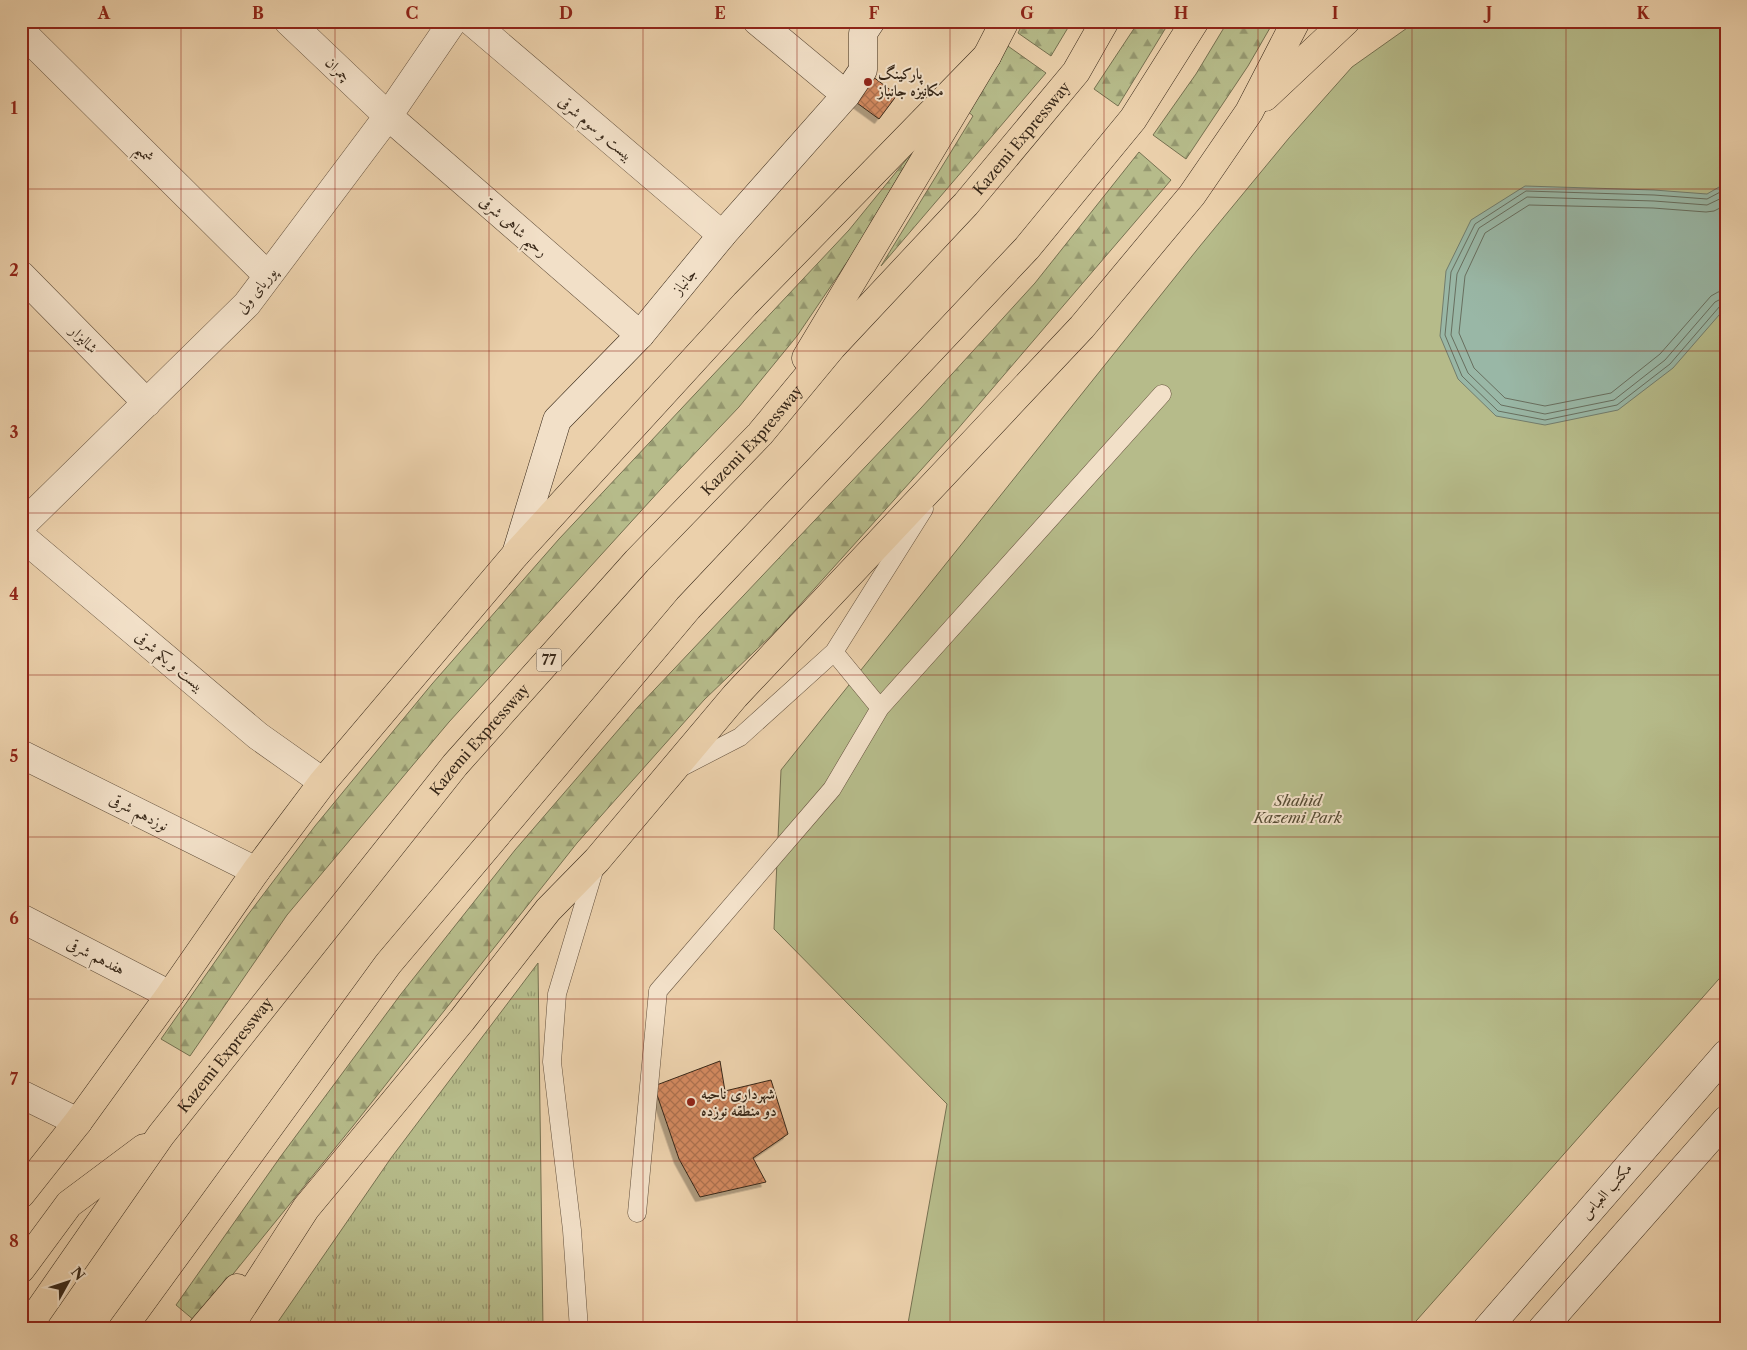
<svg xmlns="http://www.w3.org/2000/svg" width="1747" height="1350" font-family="'Libre Caslon Text',Amiri,serif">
	<defs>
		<pattern id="grass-tufts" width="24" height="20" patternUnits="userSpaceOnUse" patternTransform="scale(1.25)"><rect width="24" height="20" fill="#b6bb8a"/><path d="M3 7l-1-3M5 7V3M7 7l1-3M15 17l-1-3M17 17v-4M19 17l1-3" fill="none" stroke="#959870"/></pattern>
		<pattern id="forest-firs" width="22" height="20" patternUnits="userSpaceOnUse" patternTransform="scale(1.25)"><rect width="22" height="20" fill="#b6bb8a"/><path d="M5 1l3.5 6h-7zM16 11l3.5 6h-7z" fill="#959870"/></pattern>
		<pattern id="building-cross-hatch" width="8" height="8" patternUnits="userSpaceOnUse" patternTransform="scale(1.25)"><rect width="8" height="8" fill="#d48a61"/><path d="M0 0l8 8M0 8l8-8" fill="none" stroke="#ad714f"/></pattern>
		<filter id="shadow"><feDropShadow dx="-4.5" dy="4.5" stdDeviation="0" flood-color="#0004"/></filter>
	</defs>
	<rect width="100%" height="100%" fill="#ebd0ab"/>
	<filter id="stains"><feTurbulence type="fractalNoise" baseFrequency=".004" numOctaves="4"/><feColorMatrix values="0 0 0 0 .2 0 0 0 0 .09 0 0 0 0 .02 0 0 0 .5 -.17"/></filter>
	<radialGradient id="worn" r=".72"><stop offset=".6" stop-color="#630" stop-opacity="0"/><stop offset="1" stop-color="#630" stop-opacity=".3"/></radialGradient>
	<!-- grass -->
	<path fill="url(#grass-tufts)" stroke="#767151" d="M538,963l5,366h-270l118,-171z"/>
	<!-- forest -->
	<path fill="url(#forest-firs)" stroke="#767151" d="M1024,21h48l-21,35 -33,-23z
		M1139,21h31l-52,85 -24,-17z
		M1228,21h46l-26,45 -62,93 -33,-24 43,-61z
		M1005,44l41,29 -165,193 92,-150 -8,-7z
		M914,150l-60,102 -57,84 -58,71 -78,82 -212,233 -162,193 -97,141 -29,-17 86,-123 68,-90 117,-142 127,-145 290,-309z
		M1139,152l32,28 -215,251 -176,196 -76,73 -127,143 -224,283 -158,195 -19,-16 105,-149 120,-162 114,-144 123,-143 283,-299 114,-125z"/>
	<!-- park -->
	<path fill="#b6bb8a" stroke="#767151" d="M1417,21h309v950l-317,358h-502l40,-225 -173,-175 7,-159 419,-524 89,-108 63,-71z"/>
	<!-- water -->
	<path fill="#99b7a6" stroke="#727d6d" d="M1726,183v124l-53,61 -55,42 -73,15 -49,-9 -38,-37 -18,-43 6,-65 25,-51 54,-34 129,4 53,4z"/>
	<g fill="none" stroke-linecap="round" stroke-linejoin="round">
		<!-- shore -->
		<path stroke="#686f5f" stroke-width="1" d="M1726,189l-19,10 -53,-4 -128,-4 -51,33 -24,48 -6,63 17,41 36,35 47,9 72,-15 53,-41 50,-58 6,-1
			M1726,196l-19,9 -53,-4 -127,-4 -48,31 -22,46 -6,61 17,38 33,32 44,9 69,-14 51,-40 50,-58 6,-3 5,-1
			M1726,205l-12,6 -8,1 -53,-4 -124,-3 -44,28 -20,43 -6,57 15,35 31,30 40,8 66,-13 49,-39 51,-58 7,-4 8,-1"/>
	</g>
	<!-- building -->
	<path fill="url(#building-cross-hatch)" stroke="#372718" filter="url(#shadow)" d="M864,70l33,25 -18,24 -33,-24z
		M720,1061l5,30 46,-11 17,54 -35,24 13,24 -66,15 -21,-38 -25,-73z"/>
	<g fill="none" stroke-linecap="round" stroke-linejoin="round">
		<!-- lane casing -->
		<g stroke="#64513d" stroke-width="19">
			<path id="lane" d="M880,708l282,-314
				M680,768l60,-31 94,-85 90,-143
				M637,1213l21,-222 174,-202 48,-81 -46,-56
				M579,1329l-7,-99 -20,-168 5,-68 38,-127"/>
		</g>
		<!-- street casing -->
		<g stroke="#64513d" stroke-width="29">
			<path id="street" d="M288,21l100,95 252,219
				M471,21l251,214
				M757,21l89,74
				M21,31l247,245
				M21,275l126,128
				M21,526l226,-222 141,-188 65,-95
				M21,536l237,200 65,46
				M21,754l235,117
				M21,918l149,77
				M21,1094l57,28"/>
		</g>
		<!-- secondary casing -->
		<g stroke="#372718" stroke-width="29">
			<path id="secondary" d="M516,554l41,-134 83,-85 82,-100 124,-140 17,-25v-37l8,-12
				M1487,1329l239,-275
				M1542,1329l184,-209"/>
		</g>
		<!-- highway casing -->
		<g stroke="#372718" stroke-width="29">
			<g id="highway">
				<path d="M1265,97l81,-76"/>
				<path d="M806,358l181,-302 18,-35"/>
				<path d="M21,1194l57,-72 92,-127 86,-124 67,-89 193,-228 229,-250 242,-248"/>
				<path d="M21,1269l48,-65 75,-56"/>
				<path id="s1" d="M26,1329l135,-194 294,-370 182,-204 123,-127 72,-87 134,-143 110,-132 29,-51"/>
				<path d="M122,1329l266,-365 300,-356 339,-360 106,-129 62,-98"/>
				<path d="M202,1329l35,-41"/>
				<path d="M228,1329l78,-121 156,-188 86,-110 49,-50 138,-164 347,-369 110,-132 57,-83 47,-91"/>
			</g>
		</g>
		<!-- lane -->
		<use href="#lane" stroke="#f2e0c8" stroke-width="18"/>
		<!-- street -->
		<use href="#street" stroke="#f2e0c8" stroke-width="28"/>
		<!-- secondary -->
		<use href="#secondary" stroke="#f2e0c8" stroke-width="28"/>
		<!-- highway -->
		<use href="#highway" stroke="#ebd0ab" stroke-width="28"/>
	</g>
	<!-- grid -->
	<path fill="none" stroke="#8f2418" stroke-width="1" stroke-opacity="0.55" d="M181,21v1308M335,21v1308M489,21v1308M643,21v1308M797,21v1308M950,21v1308M1104,21v1308M1258,21v1308M1412,21v1308M1566,21v1308M21,189h1705M21,351h1705M21,513h1705M21,675h1705M21,837h1705M21,999h1705M21,1161h1705"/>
	<!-- markers -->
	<g fill="#8f2418" stroke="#f2e0c8" stroke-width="2">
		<circle cx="868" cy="82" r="5"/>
		<circle cx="691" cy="1102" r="5"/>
	</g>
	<g text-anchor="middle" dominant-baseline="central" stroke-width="4" stroke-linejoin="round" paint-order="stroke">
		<!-- shield labels -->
		<rect fill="#f2e0c8" stroke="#6f5e4d" stroke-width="1" x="536.5" y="648.5" width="25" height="23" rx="4"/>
		<g font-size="14" font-weight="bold" fill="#372718">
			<text x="549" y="660">77</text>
		</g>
		<!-- street labels -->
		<g font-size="15" fill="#372718" stroke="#f2e0c8">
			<text transform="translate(338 69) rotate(44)">چمران</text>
			<text transform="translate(596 128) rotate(40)">بیست و سوم شرقی</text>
			<text stroke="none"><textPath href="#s1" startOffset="1554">Kazemi Expressway</textPath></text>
			<text transform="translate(145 153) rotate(45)">شمیم</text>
			<text transform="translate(514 226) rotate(41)">رحیم شاهی شرقی</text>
			<text transform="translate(684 281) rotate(-51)">جانباز</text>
			<text transform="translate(256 290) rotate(-51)">پوریای ولی</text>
			<text transform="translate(84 339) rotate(45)">شالیزار</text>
			<text stroke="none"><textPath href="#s1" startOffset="1149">Kazemi Expressway</textPath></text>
			<text transform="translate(170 661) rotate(40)">بیست و یکم شرقی</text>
			<text stroke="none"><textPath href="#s1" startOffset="744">Kazemi Expressway</textPath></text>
			<text transform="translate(139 812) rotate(27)">نوزدهم شرقی</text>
			<text transform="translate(96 956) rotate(27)">هفدهم شرقی</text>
			<text stroke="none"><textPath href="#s1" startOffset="339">Kazemi Expressway</textPath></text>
			<text transform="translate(1606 1191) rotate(-49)">مکتب العباس</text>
		</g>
		<!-- poi labels -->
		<g font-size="15" font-weight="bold" fill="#372718" stroke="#f2e0c8" text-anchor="start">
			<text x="878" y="73">پارکینگ<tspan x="878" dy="17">مکانیزه جانباز</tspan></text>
			<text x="701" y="1093">شهرداری ناحیه<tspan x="701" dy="17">دو منطقه نوزده</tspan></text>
		</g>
		<!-- park labels -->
		<g font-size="15" font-style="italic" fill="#574c34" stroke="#f2e0c8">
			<text x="1298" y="800">Shahid<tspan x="1298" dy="17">Kazemi Park</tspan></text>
		</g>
	</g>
	<!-- margin -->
	<rect width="1747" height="1350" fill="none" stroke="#ebd0ab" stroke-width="55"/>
	<!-- north arrow -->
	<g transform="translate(68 1282) rotate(50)" stroke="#f2e0c8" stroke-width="4" paint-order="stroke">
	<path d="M0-4L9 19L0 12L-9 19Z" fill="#372718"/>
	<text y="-8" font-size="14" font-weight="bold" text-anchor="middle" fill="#372718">N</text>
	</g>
	<rect x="28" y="28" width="1692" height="1294" fill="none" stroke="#8f2418" stroke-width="2"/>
	<g font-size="16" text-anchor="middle" font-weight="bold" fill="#8f2418">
		<text x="104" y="19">A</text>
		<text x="258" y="19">B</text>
		<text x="412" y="19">C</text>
		<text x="566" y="19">D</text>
		<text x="720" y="19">E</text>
		<text x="874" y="19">F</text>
		<text x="1027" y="19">G</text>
		<text x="1181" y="19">H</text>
		<text x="1335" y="19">I</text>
		<text x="1489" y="19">J</text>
		<text x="1643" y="19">K</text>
		<text x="14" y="114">1</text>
		<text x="14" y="276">2</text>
		<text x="14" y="438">3</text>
		<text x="14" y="600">4</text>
		<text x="14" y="762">5</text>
		<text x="14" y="924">6</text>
		<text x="14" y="1085">7</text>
		<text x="14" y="1247">8</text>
	</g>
	<rect width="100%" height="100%" filter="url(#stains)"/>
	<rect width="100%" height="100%" fill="url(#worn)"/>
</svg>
